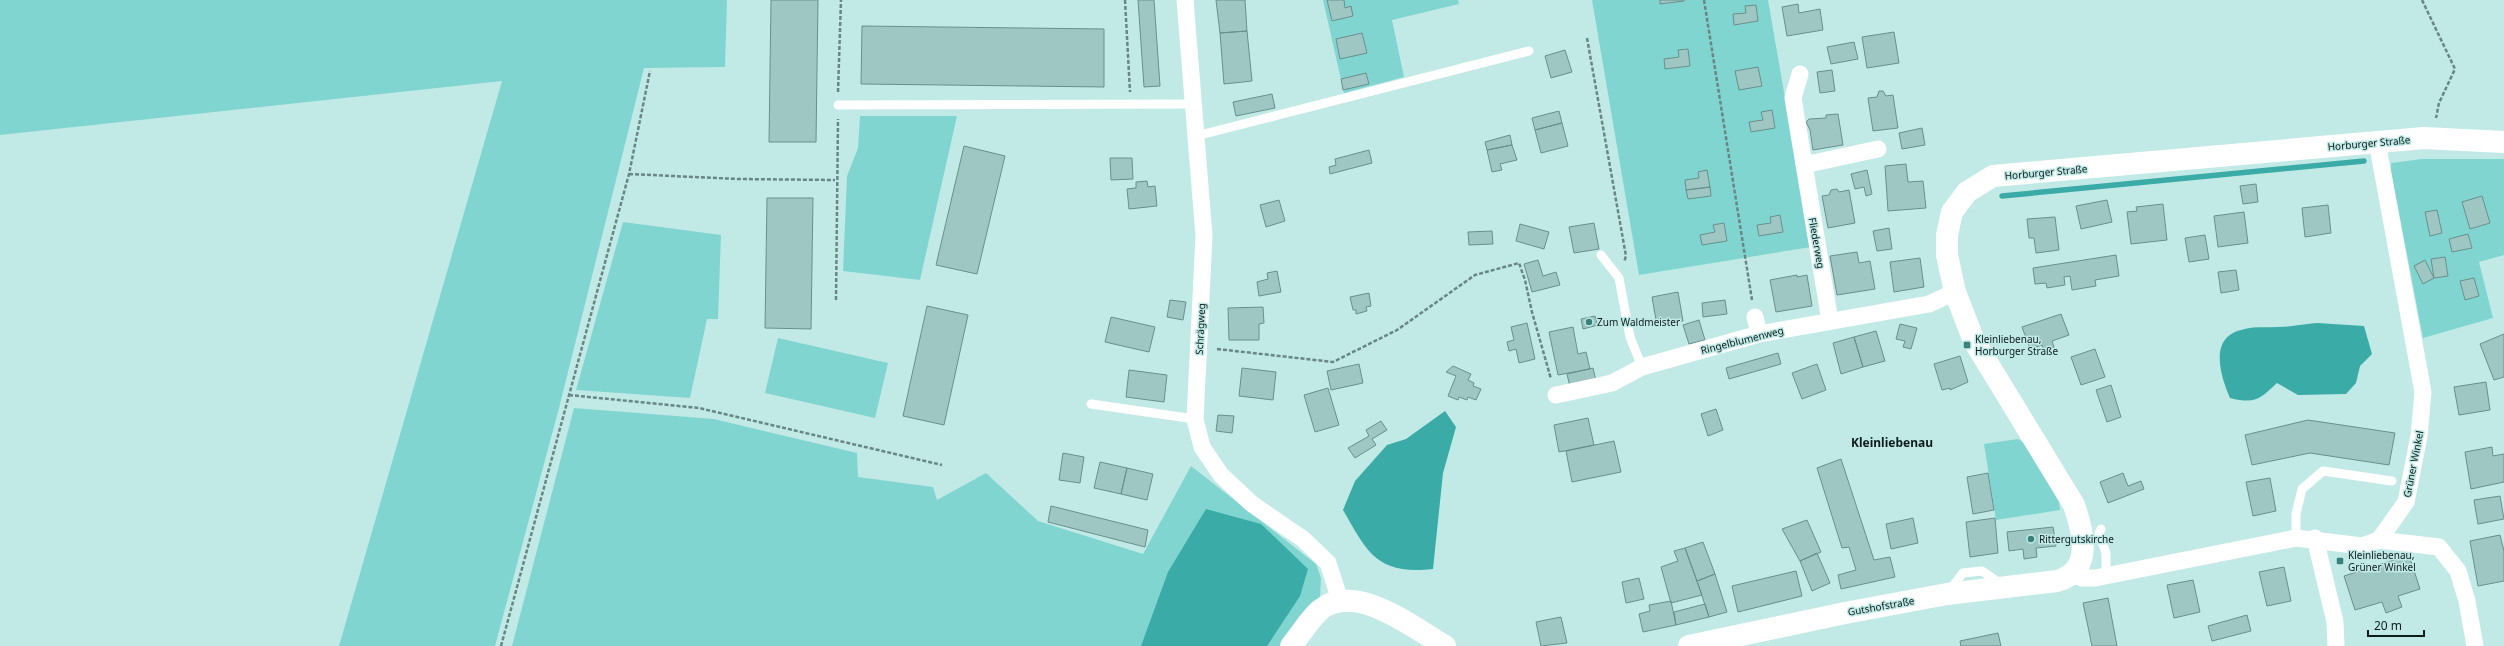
<svg xmlns="http://www.w3.org/2000/svg" width="2504" height="646" font-family="'Noto Sans',sans-serif">
	<rect width="100%" height="100%" fill="#c1eae7"/>
	<!-- green -->
	<path fill="#81d5d0" d="M0,0h727l-2,67 -81,1 -85,340 -64,238h-156l163,-565 -502,54z
		M1323,0h135l1,4 -67,16 12,57 -60,16z
		M1592,0h176l43,247 -172,28z
		M860,116h97l-37,164 -77,-9 4,-95 11,-28z
		M2422,159h82v96l-25,7 14,56 -70,20 -32,-167v-8z
		M623,222l98,13 -3,84h-11l-17,79 -114,-8z
		M778,338l110,25 -13,55 -110,-25z
		M574,408l140,11 143,34 1,24 75,10 4,13 49,-27 52,48 105,33 48,-88 125,98 5,14 -1,20 -39,48h-769z
		M2018,439l6,4 35,57 1,10 -64,10 -12,-76z"/>
	<!-- water -->
	<path fill="#3aaba6" d="M2317,323l47,3 8,28 -12,12 -4,17 -10,11 -48,1 -21,-12c-18,17 -22,21 -47,15 -9,-21 -22,-60 11,-68 12,-4 24,-2 37,-3 13,0 26,-3 39,-4z
		M1445,411l11,16 -13,46 -10,96c-55,6 -65,-15 -90,-59l12,-29 32,-36 19,-6z
		M1206,509l55,15 47,45 -8,27 -33,50h-126l27,-74z"/>
	<g fill="none" stroke-linecap="round" stroke-linejoin="round">
		<!-- stream -->
		<path stroke="#3aaba6" stroke-width="5.5" d="M2002,196l362,-35"/>
	</g>
	<!-- building -->
	<path fill="#9ec7c4" stroke="#698f8d" d="M771,0h47l-2,142h-47z
		M1138,0h16l6,86 -16,1z
		M1216,0h29l2,31 -27,2z
		M1327,0h17l1,8 6,-2 2,10 -21,5z
		M1660,0h24v1l-24,3z
		M1798,4l1,9 21,-4 3,21 -36,6 -5,-29z
		M1756,5l2,16 -24,4 -1,-11 13,-1 -1,-7z
		M862,26l242,3v58l-243,-3z
		M1247,31l5,50 -28,3 -4,-51z
		M1894,32l5,31 -32,5 -5,-31z
		M1362,33l5,20 -27,6 -4,-20z
		M1854,42l4,17 -27,5 -4,-17z
		M1688,49l2,17 -25,3 -1,-10 15,-2 -1,-7z
		M1565,50l7,22 -21,6 -6,-22z
		M1758,67l4,19 -23,4 -4,-19z
		M1832,70l3,21 -15,2 -3,-21z
		M1366,73l3,11 -26,6 -2,-11z
		M1879,91h4l3,5 7,-1 5,33 -25,3 -5,-33 9,-1z
		M1272,94l3,14 -39,8 -3,-14z
		M1772,110l3,18 -24,4 -2,-10 14,-2 -2,-8z
		M1559,111l3,12 -27,7 -3,-12z
		M1838,114l5,31 -30,5 -3,-20 -4,-8 3,-3 17,-1v-3z
		M1562,123l6,23 -27,7 -6,-23z
		M1922,128l3,17 -23,4 -3,-16z
		M1510,135l2,10 -25,5 -2,-8z
		M1512,145l5,15 -17,4 2,6 -10,2 -5,-22z
		M964,146l41,10 -28,118 -41,-9z
		M1369,150l3,13 -42,11 -1,-7 7,-2 -1,-6z
		M1110,158h22l1,21 -22,1z
		M1906,164l2,18 15,-1 3,27 -38,3 -3,-45z
		M1707,170l3,17 -24,3 -1,-10 14,-2 -1,-6z
		M1867,170l5,24 -6,2 -2,-9 -9,2 -4,-15z
		M1147,181l1,6 7,-1 2,20 -28,3 -2,-20 9,-1v-6z
		M2256,184l2,18 -15,2 -3,-18z
		M1710,187l1,9 -23,3 -2,-9z
		M1837,189l2,3 10,-2 6,33 -27,5 -6,-32 7,-1 2,-5z
		M2482,196l8,27 -20,6 -8,-27z
		M767,198h46l-2,131 -46,-1z
		M1279,200l6,21 -19,6 -6,-22z
		M2107,200l5,22 -31,7 -5,-23z
		M2163,204l4,36 -36,4 -4,-32 10,-1 -1,-4z
		M2328,205l3,28 -26,4 -3,-29z
		M2437,210l5,23 -12,3 -5,-24z
		M2244,212l4,31 -30,4 -4,-31z
		M1780,215l3,17 -24,4 -2,-11 14,-2 -1,-6z
		M2055,217l4,33 -23,3 -2,-15h-5l-2,-19z
		M1594,223l5,26 -25,4 -5,-26z
		M1724,223l3,18 -25,4 -2,-10 15,-3 -2,-7z
		M1520,224l29,8 -5,17 -28,-8z
		M1889,228l3,21 -15,2 -4,-20z
		M1492,231l1,13 -24,1 -1,-13z
		M2468,234l4,14 -20,4 -3,-13z
		M2205,235l4,24 -20,3 -4,-24z
		M1857,252l2,11 11,-2 5,28 -38,6 -7,-39z
		M2116,255l3,21 -24,4 1,6 -24,4 -2,-14 -6,1 1,8 -18,3 -1,-5 -11,1 -2,-16z
		M2445,257l3,19 -14,2 -3,-19z
		M1920,258l4,29 -30,5 -4,-30z
		M1538,260l5,16 13,-4 4,13 -28,7 -8,-28z
		M2425,260l9,18 -11,6 -9,-18z
		M2236,270l3,20 -18,3 -3,-21z
		M1277,271l4,21 -22,4 -2,-14 11,-3 -1,-6z
		M1797,275v2l10,-2 5,31 -36,6 -6,-32z
		M2474,278l5,18 -14,4 -5,-19z
		M1678,292l5,29 -26,5 -5,-29z
		M1369,293l2,13 -5,1 1,4 -11,3v-4h-3l-3,-13z
		M1170,300l16,2 -3,18 -16,-3z
		M1725,300l2,14 -24,3 -1,-14z
		M927,306l41,9 -24,110 -41,-9z
		M1263,307l1,16 -5,1v16h-30l-1,-32z
		M2061,314l8,21 -17,6 2,6 -10,3 -2,-5 -12,4 -8,-22z
		M1595,316l3,9 -15,4 -2,-10z
		M1111,317l44,10 -6,25 -44,-10z
		M1699,320l6,20 -16,4 -6,-19z
		M1527,323l8,36 -16,4 -3,-14 -7,2 -2,-9 7,-2 -3,-13z
		M1900,324l17,4 -6,21 -8,-2 2,-6 -9,-2z
		M1573,327l5,27 8,-2 4,17 -32,6 -9,-43z
		M1876,331l9,30 -22,6 -9,-30z
		M2504,334v43l-10,3 -14,-36z
		M1854,337l9,30 -22,7 -8,-31z
		M2095,349l10,28 -24,8 -10,-28z
		M1778,353l3,11 -52,15 -3,-11z
		M1960,356l8,26 -18,8v-2l-8,2 -8,-26z
		M1359,364l4,19 -32,7 -4,-19z
		M1817,364l9,26 -24,9 -10,-26z
		M1453,366l18,8 -3,6 6,3 -1,3 8,3 -5,11 -8,-3 -1,3 -8,-3 -1,3 -10,-4 8,-20 -10,-4z
		M1242,368l34,4 -3,28 -34,-4z
		M1593,368l3,13 -26,6 -3,-13z
		M1129,370l38,5 -3,27 -38,-5z
		M2486,382l4,28 -31,5 -5,-28z
		M2111,385l10,32 -14,5 -11,-32z
		M1328,388l11,37 -24,7 -11,-37z
		M1716,409l7,21 -15,6 -7,-22z
		M1218,415l16,1 -2,17 -16,-2z
		M1588,418l6,27 -35,7 -5,-27z
		M2308,420l87,13 -6,32 -79,-12 -58,12 -7,-30z
		M1381,421l6,9 -15,9 4,6 -21,13 -7,-10 21,-12 -3,-6z
		M1614,441l7,31 -49,10 -6,-31z
		M2492,447l1,9 11,-2v28l-33,7 -6,-37z
		M1063,453l21,4 -4,26 -21,-3z
		M1841,459l33,101 16,-3 5,20 -54,12 -3,-14 18,-5 -7,-23 -7,1 -25,-80z
		M1100,462l27,6 -6,26 -27,-6z
		M1127,468l26,6 -6,26 -26,-6z
		M1988,473l6,37 -21,4 -6,-37z
		M2123,473l5,13 13,-5 3,8 -36,14 -8,-21z
		M2270,478l6,33 -23,5 -7,-34z
		M2500,496l4,23 -26,5 -4,-24z
		M1051,506l97,24 -3,17 -97,-25z
		M1913,518l5,25 -27,6 -5,-25z
		M1995,518l3,35 -28,4 -4,-35z
		M1807,520l14,32 -21,9 -18,-32z
		M2053,527l3,19 -20,2 1,9 -13,2 -1,-10 -14,2 -2,-19z
		M2500,535l4,16v30l-26,5 -8,-45z
		M1703,542l12,32 -18,7 -12,-33z
		M1685,548l17,47 -31,8 -10,-36 17,-6 -4,-10z
		M1817,553l13,30 -18,8 -12,-30z
		M2409,555l11,34 -22,7 4,11 -16,6 -4,-11 -27,8 -11,-34z
		M2284,567l7,34 -24,5 -8,-34z
		M1796,571l6,25 -64,16 -6,-26z
		M1715,574l12,38 -18,5 -12,-36z
		M1639,578l5,21 -18,4 -4,-21z
		M2193,580l7,32 -26,6 -7,-33z
		M2108,598l9,48h-25l-9,-43z
		M1671,601l5,24 -33,7 -4,-18 11,-3 -1,-6z
		M1705,604l4,13 -33,8 -2,-13z
		M2247,615l4,16 -39,10 -4,-15z
		M1561,617l6,26 -26,3 -5,-24z
		M1998,633l3,13h-40l-1,-5z"/>
	<g fill="none" stroke-linecap="round" stroke-linejoin="round">
		<!-- path -->
		<path stroke="#698684" stroke-width="2.5" stroke-dasharray="4 2" stroke-linecap="butt" d="M1125,0l5,92
			M1704,0l48,300
			M2422,0l33,69 -16,34 -3,15
			M1587,38l39,218 -2,6
			M838,92l3,-92
			M629,174l109,5 97,1
			M836,300l2,-181
			M1217,349l116,13 64,-32 78,-55 44,-12 6,17 7,32 19,67
			M569,395l130,13 243,57
			M501,646l128,-472 21,-103"/>
		<!-- lane -->
		<path stroke="#fff" stroke-width="9" d="M838,105l356,-1
			M1196,136l333,-85
			M1601,255l18,23 11,59 12,30
			M1091,404l104,15
			M2101,529l-2,4 7,20v23
			M2296,538v-24l6,-25 21,-18 69,10
			M1949,591l14,-18 19,-2 20,14"/>
		<!-- street -->
		<path stroke="#fff" stroke-width="17" d="M1185,0l19,236 -9,183 7,28 19,28 31,29 51,35 25,24 12,37
			M1800,74l-7,24 37,223
			M1804,165l74,-16
			M1755,317l4,17
			M1556,395l56,-12 30,-16 117,-33 170,-30 26,-12
			M2315,538l20,84 1,24
			M2379,540l60,7 19,24 9,30 8,45
			M2073,574l9,4h13l201,-40 66,8 17,-6 27,-38 13,-66 4,-44 -46,-250"/>
		<!-- secondary -->
		<path stroke="#fff" stroke-width="22" d="M1291,646c9,-11 18,-26 29,-36 36,-29 93,18 125,36
			M1689,646l156,-33 102,-19 110,-13c37,-10 26,-50 17,-76l-100,-164 -19,-49 -8,-37v-20l5,-23 15,-20 26,-16 431,-38 80,4"/>
	</g>
	<!-- markers -->
	<g fill="#39817d" stroke="#c1eae7" stroke-width="1.5">
		<circle cx="1589" cy="322" r="4"/>
		<rect x="1963" y="341" width="8" height="8" rx="2"/>
		<circle cx="2031" cy="539" r="4"/>
		<rect x="2336" y="557" width="8" height="8" rx="2"/>
	</g>
	<g text-anchor="middle" dominant-baseline="central" stroke-width="3" stroke-linejoin="round" paint-order="stroke">
		<!-- street labels -->
		<g font-size="10" fill="#0d1d1c" stroke="#c1eae7">
			<text transform="translate(2369 143) rotate(-5)">Horburger Straße</text>
			<text transform="translate(2046 172) rotate(-5)">Horburger Straße</text>
			<text transform="translate(1817 243) rotate(80)">Fliederweg</text>
			<text transform="translate(1200 329) rotate(-87)">Schrägweg</text>
			<text transform="translate(1742 340) rotate(-14)">Ringelblumenweg</text>
			<text transform="translate(2413 464) rotate(-79)">Grüner Winkel</text>
			<text transform="translate(1881 606) rotate(-10)">Gutshofstraße</text>
		</g>
		<!-- poi labels -->
		<g font-size="10" fill="#0d1d1c" stroke="#c1eae7" text-anchor="start">
			<text x="1597" y="322">Zum Waldmeister</text>
			<text x="1975" y="339">Kleinliebenau,<tspan x="1975" dy="12">Horburger Straße</tspan></text>
			<text x="2039" y="539">Rittergutskirche</text>
			<text x="2348" y="555">Kleinliebenau,<tspan x="2348" dy="12">Grüner Winkel</tspan></text>
		</g>
		<!-- quarter labels -->
		<g font-size="12" font-weight="bold" fill="#0d1d1c" stroke="#c1eae7">
			<text x="1892" y="442">Kleinliebenau</text>
		</g>
	</g>
	<!-- scale -->
	<path d="M2368 630v6h56v-6" fill="none" stroke="#0d1d1c" stroke-width="2"/>
	<text x="2374" y="630" font-size="12" fill="#0d1d1c" stroke="#c1eae7" stroke-width="3" paint-order="stroke">20 m</text>
</svg>
